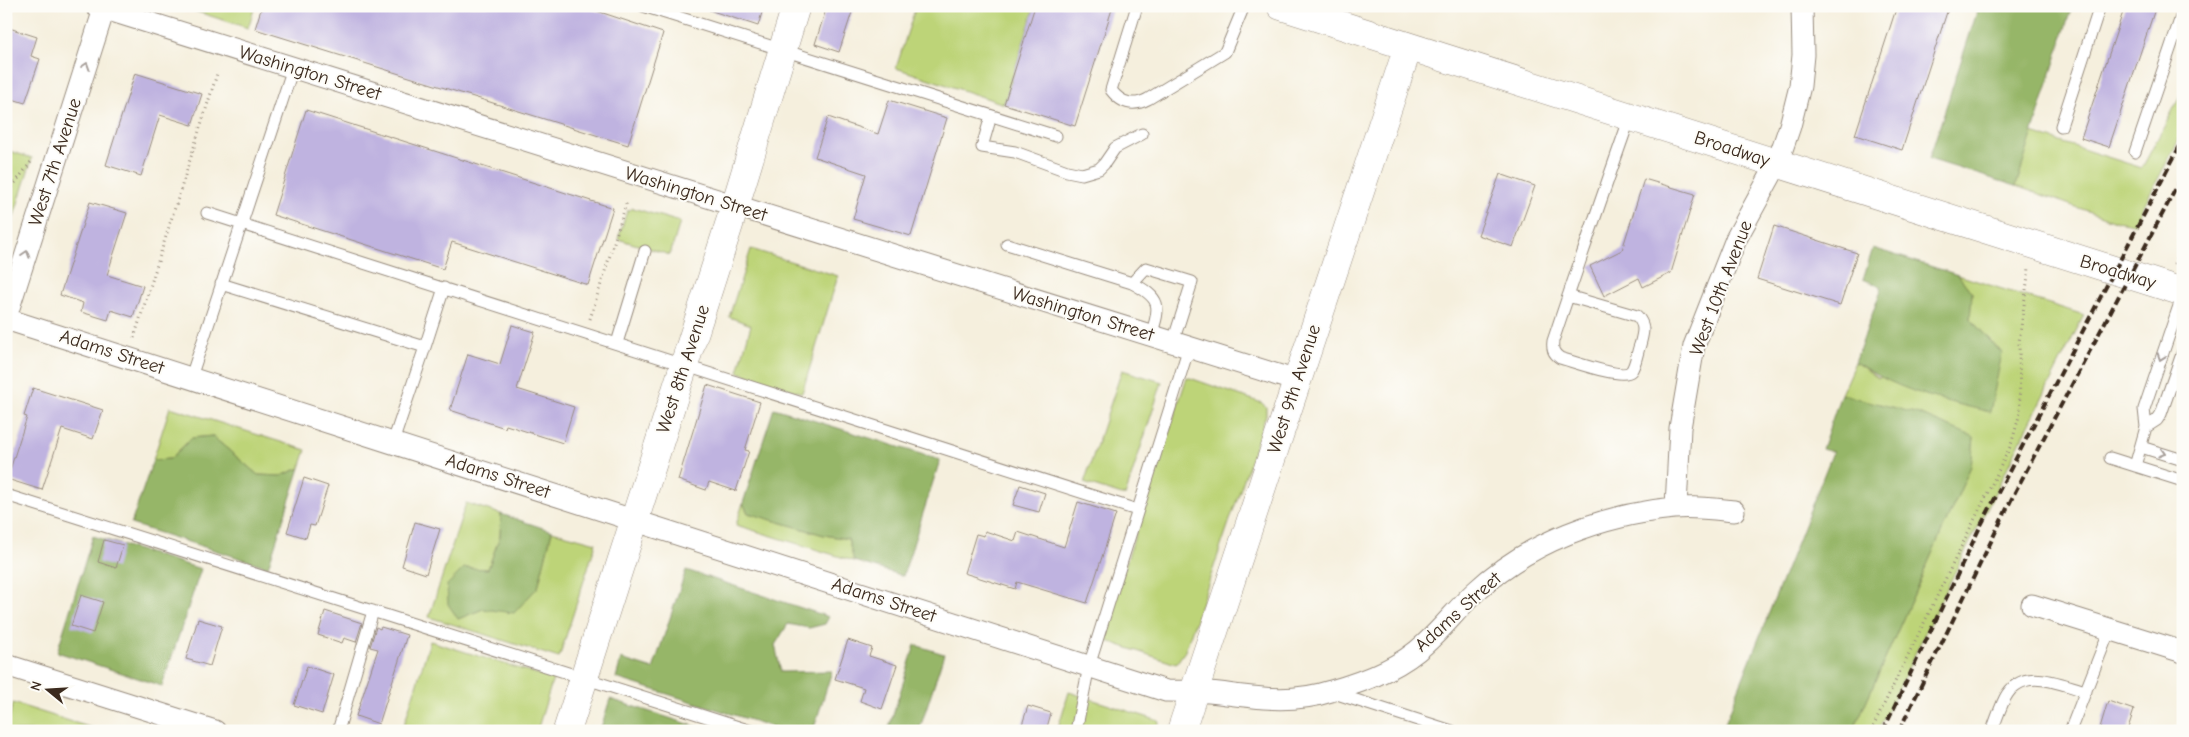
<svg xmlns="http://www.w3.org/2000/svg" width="2189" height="737" font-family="'Comic Neue',sans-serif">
	<rect width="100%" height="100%" fill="#fdfcf7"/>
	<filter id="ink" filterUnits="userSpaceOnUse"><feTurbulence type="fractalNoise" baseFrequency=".02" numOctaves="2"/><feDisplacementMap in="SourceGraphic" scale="10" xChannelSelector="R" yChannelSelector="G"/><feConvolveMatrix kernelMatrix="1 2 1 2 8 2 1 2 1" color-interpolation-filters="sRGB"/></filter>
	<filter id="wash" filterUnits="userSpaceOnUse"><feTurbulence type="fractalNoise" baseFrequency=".0096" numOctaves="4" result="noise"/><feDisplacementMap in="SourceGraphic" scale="20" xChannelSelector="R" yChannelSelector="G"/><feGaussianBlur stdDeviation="1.12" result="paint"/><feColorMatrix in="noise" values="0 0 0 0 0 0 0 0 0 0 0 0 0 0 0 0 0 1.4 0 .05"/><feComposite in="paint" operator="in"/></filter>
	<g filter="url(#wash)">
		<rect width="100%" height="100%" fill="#f5efdd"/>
		<!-- green -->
		<path fill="#bdd478" stroke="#7c7f4b" d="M179,6h76l-7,22z
			M916,6h119l-31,98 -108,-36z
			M2183,91v41l-49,92 -18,-3 -100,-35 16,-53 110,35z
			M6,150l26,8 -26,84z
			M633,208l47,14 -10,33 -52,-16 9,-28z
			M751,249l87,27 -36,117 -64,-21 13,-47 -22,-8z
			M1958,275l126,40 -146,291 -60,125h-25l118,-265 3,-29 -133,-43 14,-32 23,16 124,-25 -32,-34 2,-26z
			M1122,370l40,12 -37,114 -41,-13z
			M1187,377l75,26 4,4v8l-81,236 -9,13 -72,-24 4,-22z
			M170,407l136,43 -6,18 -19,8 -23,-1 -46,-39 -20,2 -22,21 -17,1z
			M466,503l35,11 -1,22 -12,33 -24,-1 -6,51 80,-32 14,-56 44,12 -37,115 -130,-41z
			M743,503l5,10 76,22 25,4 5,22 -118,-36z
			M430,641l123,38 -16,52h-135z
			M1069,692l90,29 -1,10h-101z
			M13,703l88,28h-95z"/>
		<!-- forest -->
		<path fill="#96b668" stroke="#687043" d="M1979,6h93l-56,180 -87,-27z
			M1873,248l85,27 14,18 -2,26 32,34 -12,59c-50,-12 -91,-21 -135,-50l27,-75 -19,-8z
			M1841,394l78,20 55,23 -3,29 -118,265h-131l111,-279 -11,-3z
			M774,408l166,52 -37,116 -49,-15 -6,-22 -24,-4 -76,-22 -5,-10z
			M212,436l46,39 23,1 19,-8 -32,99 -137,-43 22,-64 17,-1 22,-21z
			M501,514l51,17 -14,56 -24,26 -31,-4 -25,10 -10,-15 -1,-19 17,-17 24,1 12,-33z
			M93,536l108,33 -39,117 -105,-34z
			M686,570l143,47 -4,7 -16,4 -21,-4 -13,21 6,27 51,-1 -19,60h-27l-170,-53 5,-19 32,10z
			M915,645l29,9 -25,77h-31z
			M610,699l100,32h-110z"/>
		<g id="blocks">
			<!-- building -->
			<path fill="#bfb3e0" d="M262,6h320l81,27 -35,112 -373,-116z
				M709,6h55l-6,20 -49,-16z
				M827,6h27l-15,46 -24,-8z
				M1035,6h78l-38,120 -71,-22z
				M1897,6h52l-47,144 -47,-15z
				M2125,6h31l-47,141 -28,-9z
				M6,27l31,10 -6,19 9,3 -15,44 -19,-6 5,-21 -5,-2z
				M135,73l67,21 -10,31 -32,-10 -19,61 -35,-11z
				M889,100l58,18 -36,118 -58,-17 13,-45 -51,-17 13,-40 50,17z
				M306,110l307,98 -25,77 -136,-43 -9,27 -170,-54z
				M1500,174l35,12 -22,61 -35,-12z
				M1644,179l51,15 -24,79 -28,14 -4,-9 -35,18 -14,-30 32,-16z
				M90,202l37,11 -20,62 36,11 -10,31 -22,-7 -3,10 -27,-8 2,-9 -23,-8z
				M1774,226l83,27 -17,52 -83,-26z
				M512,325l23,7 -18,57 57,18 -11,36 -57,-18 -1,3 -55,-18 18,-56 32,10z
				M707,385l53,17 -15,48 4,1 -13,40 -27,-9 -3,8 -28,-10z
				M33,388l70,22 -10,29 -31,-10 -20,61 -35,-11 20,-62 -3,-1z
				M304,478l24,8 -13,40 -5,-1 -4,13 -19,-6z
				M1020,485l25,8 -6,19 -26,-7z
				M1078,502l38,12 -29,89 -70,-21 -2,7 -51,-16 12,-39 8,2 1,-5 30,10 3,-9 46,15z
				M415,522l25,7 -14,45 -24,-8z
				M104,540l19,5 -7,23 -18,-6z
				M81,595l22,7 -10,31 -22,-7z
				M325,611l37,12 -6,19 -12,-4 -2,5 -24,-8z
				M198,619l24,7 -12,40 -24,-7z
				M376,627l4,2 1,-2 26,8 -28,89 -23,-8 22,-67 -8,-2z
				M848,640l24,8 -3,8 28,9 -15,44 -22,-8 4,-13 -29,-9z
				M307,666l27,9 -12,39 -28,-9z
				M2108,701l26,9 -7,21h-28z
				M1028,706l23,7 -5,18h-26z"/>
		</g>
	</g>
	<g filter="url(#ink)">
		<use href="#blocks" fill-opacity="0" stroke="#988c7e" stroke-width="1"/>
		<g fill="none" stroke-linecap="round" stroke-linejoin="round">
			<!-- lane casing -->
			<g stroke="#988c7e" stroke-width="13">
				<path id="lane" d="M643,6l413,130
					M1137,6l-26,84c10,13 22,17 37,9l77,-47 19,-46
					M991,116l-9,31 33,5 52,19 15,3 17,-5 5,-5 11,-16 27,-14
					M2061,126l39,-120
					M2135,152l48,-141
					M207,213l930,297
					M1007,244l125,39c29,15 29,23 19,52
					M1132,283l14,-15 46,14 -19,60
					M221,284l204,63 -32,95
					M1568,296l69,20c9,10 6,17 3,29 -3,7 -4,20 -9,26 -8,9 -59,-10 -71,-13 -7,-5 -8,-9 -7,-17 25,-75 51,-150 77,-224
					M617,343l28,-92
					M425,347l19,-59
					M191,377l102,-309
					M2146,427l11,-7 4,-6 22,-63
					M2141,447l42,13
					M2110,458l73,23
					M2135,466l11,-39 -2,-18 39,-115
					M6,495l745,236
					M1334,693l118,38
					M338,731l35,-120
					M1076,731l13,-65 100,-319
					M1992,731c4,-11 8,-23 13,-33 17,-33 54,-14 81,-7
					M2070,731l40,-102"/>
			</g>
			<!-- street casing -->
			<g stroke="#988c7e" stroke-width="23">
				<path id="street" d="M96,6l1201,375
					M6,317l99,-311
					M6,319l1160,372c18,0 36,0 53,2 40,5 72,11 112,-2 32,-9 70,-24 94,-47 18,-16 33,-36 50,-52 53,-50 128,-77 199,-84 19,-2 41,1 60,3
					M1676,507l4,-79 14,-82 42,-107 41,-75 13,-38 10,-40 3,-31 -1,-49
					M2032,605l151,47
					M6,665l209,66"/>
			</g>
			<!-- secondary casing -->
			<g stroke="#988c7e" stroke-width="29">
				<path id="secondary" d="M567,731l168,-525 61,-200
					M1181,731l227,-684"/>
			</g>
			<!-- primary casing -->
			<g stroke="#988c7e" stroke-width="29">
				<path id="primary" d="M1281,6l902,286"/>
			</g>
			<!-- path -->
			<path stroke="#988c7e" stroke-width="3" stroke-dasharray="1 4" stroke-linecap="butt" d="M6,27l7,-21
				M6,195l27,-36
				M2174,264l9,-23
				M590,319l37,-118
				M134,338l83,-264
				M1871,731l140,-286 9,-32 -1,-71 10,-74"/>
			<!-- lane -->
			<use href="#lane" stroke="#fff" stroke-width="11"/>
			<!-- street -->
			<use href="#street" stroke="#fff" stroke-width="21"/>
			<!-- secondary -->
			<use href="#secondary" stroke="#fff" stroke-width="28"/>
			<!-- primary -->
			<use href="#primary" stroke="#fff" stroke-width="28"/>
			<!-- rail -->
			<path stroke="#3b2a1e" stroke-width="4" stroke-dasharray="8 4" stroke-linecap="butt" d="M1883,731l97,-204 203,-387
				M1899,731l115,-237 169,-319"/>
		</g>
		<!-- one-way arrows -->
		<defs><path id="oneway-chevron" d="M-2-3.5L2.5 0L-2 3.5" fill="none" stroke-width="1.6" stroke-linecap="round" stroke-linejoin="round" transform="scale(1.25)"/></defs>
		<g stroke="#a79f9a">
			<use href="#oneway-chevron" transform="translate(86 66) rotate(-72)"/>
			<use href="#oneway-chevron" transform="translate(26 254) rotate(-72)"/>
			<use href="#oneway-chevron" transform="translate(2161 357) rotate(109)"/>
			<use href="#oneway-chevron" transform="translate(2162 453) rotate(17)"/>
		</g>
	</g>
	<g text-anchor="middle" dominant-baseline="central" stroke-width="4" stroke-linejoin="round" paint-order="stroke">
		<!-- street labels -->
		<g font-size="19" fill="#3b2a1e" stroke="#fdfcf7">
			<text transform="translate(310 73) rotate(17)">Washington Street</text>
			<text transform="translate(1732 149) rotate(18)">Broadway</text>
			<text transform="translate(55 162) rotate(-72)">West 7th Avenue</text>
			<text transform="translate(696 194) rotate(17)">Washington Street</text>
			<text transform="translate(2118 272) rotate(17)">Broadway</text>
			<text transform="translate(1721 288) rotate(-69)">West 10th Avenue</text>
			<text transform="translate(1083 314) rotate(17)">Washington Street</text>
			<text transform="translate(112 352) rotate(18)">Adams Street</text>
			<text transform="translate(683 369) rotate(-72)">West 8th Avenue</text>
			<text transform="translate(1294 389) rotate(-72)">West 9th Avenue</text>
			<text transform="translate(498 476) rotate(18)">Adams Street</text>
			<text transform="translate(884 600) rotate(18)">Adams Street</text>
			<text transform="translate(1458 612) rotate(-42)">Adams Street</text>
		</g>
	</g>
	<!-- margin -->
	<rect width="2189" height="737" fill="none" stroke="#fdfcf7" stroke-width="25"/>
	<!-- north arrow -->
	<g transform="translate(48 690) rotate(288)" stroke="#fdfcf7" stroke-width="4" paint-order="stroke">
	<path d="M0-4L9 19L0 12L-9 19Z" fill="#3b2a1e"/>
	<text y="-8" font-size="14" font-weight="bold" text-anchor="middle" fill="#3b2a1e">N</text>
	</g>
</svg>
